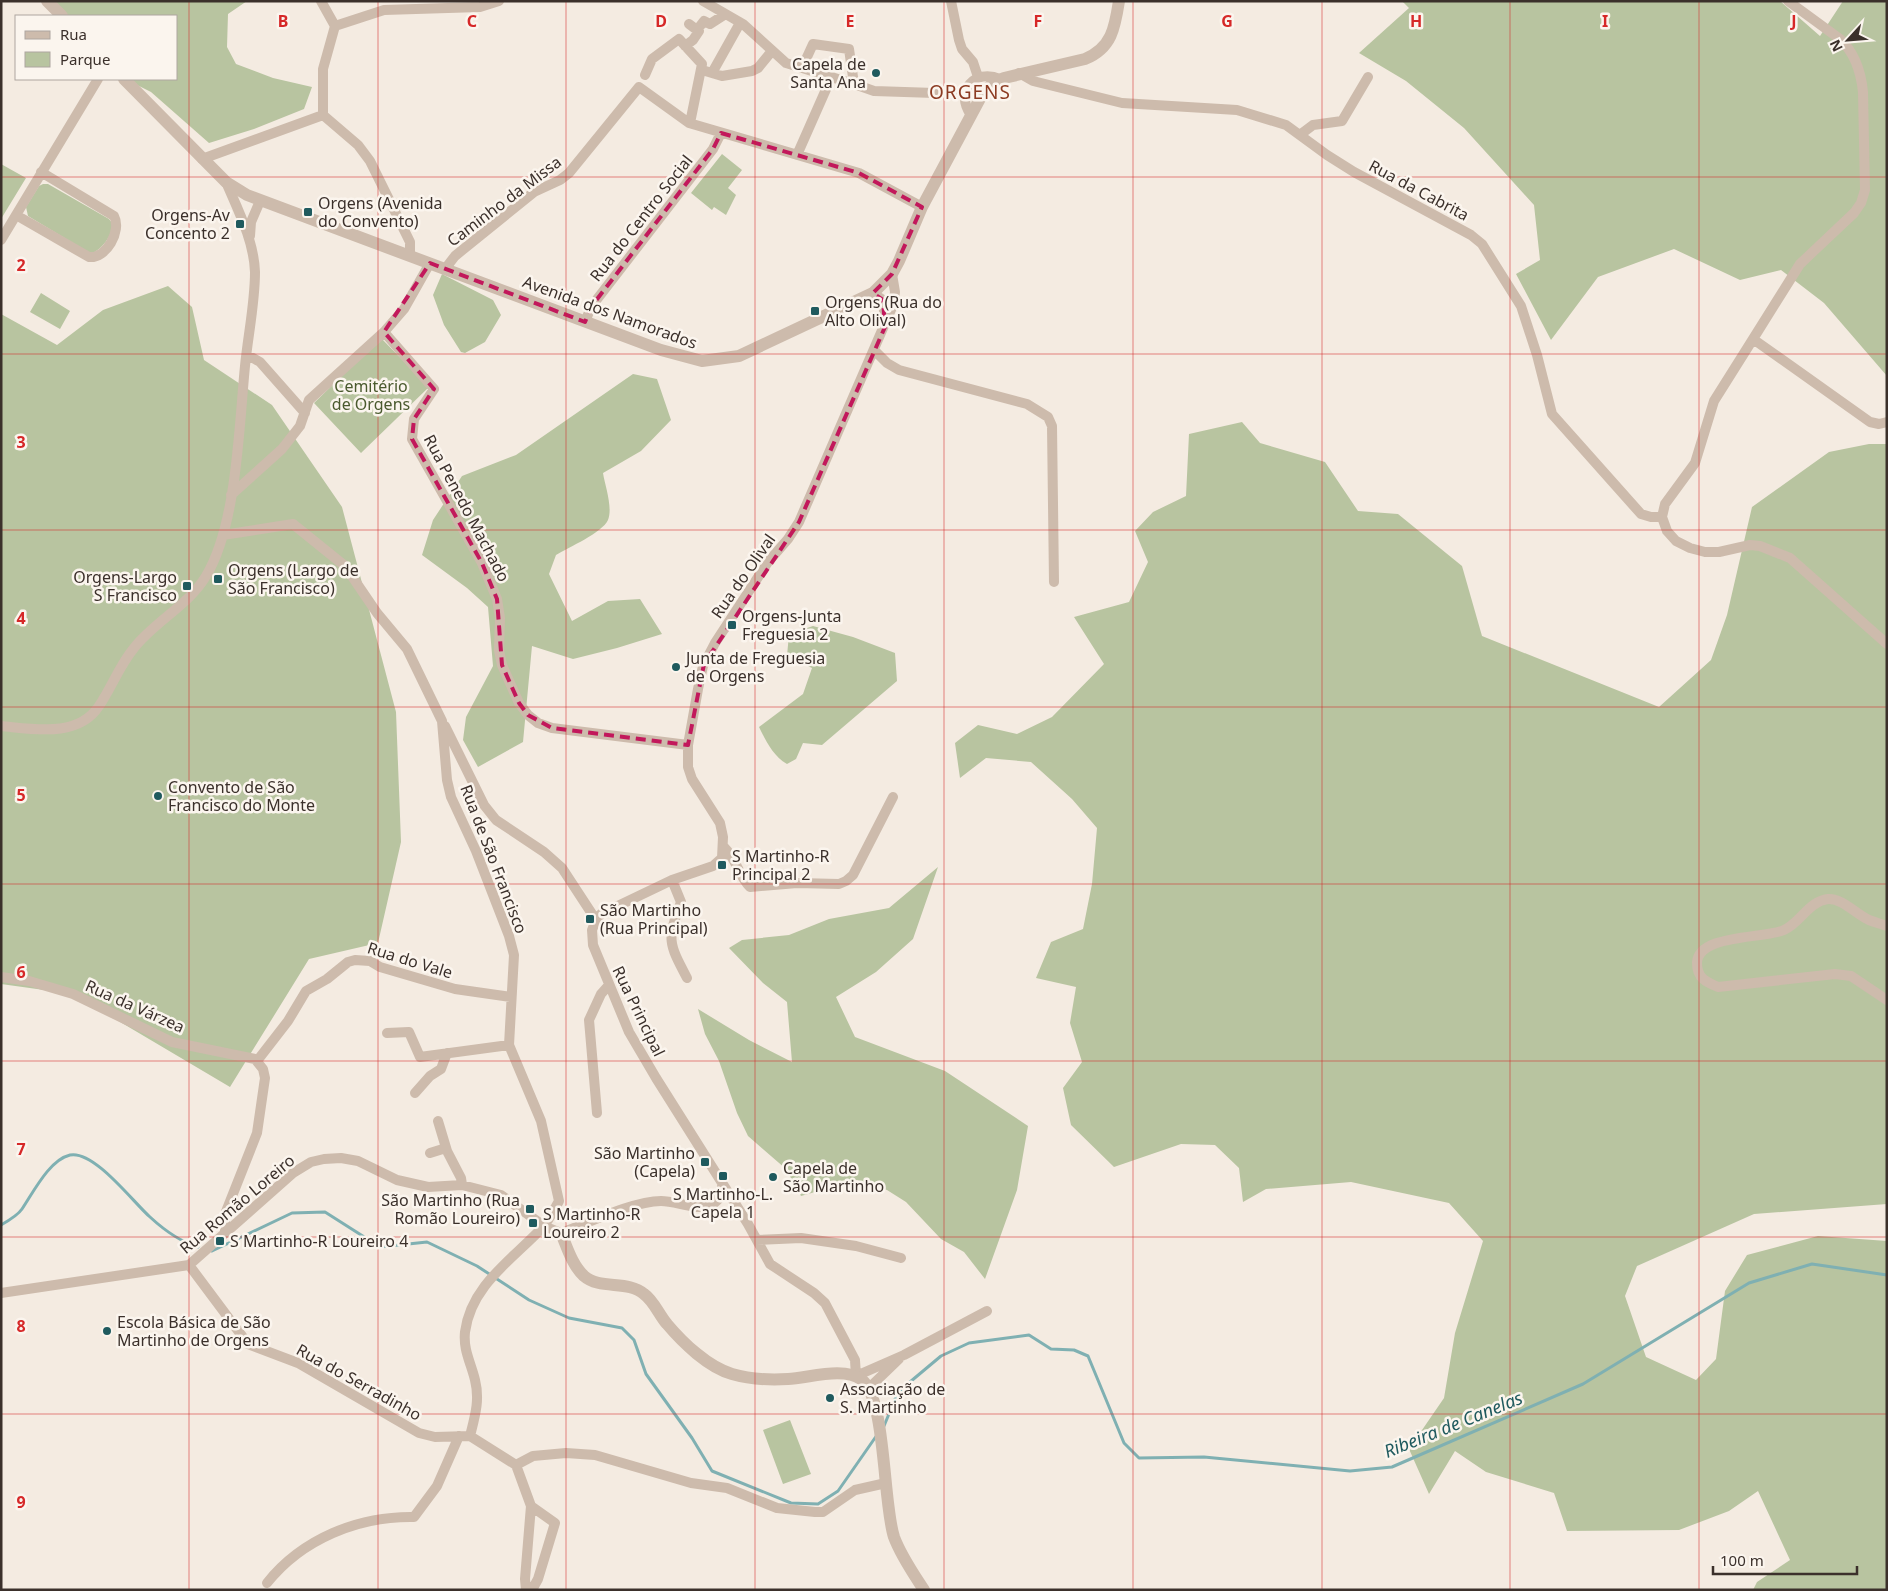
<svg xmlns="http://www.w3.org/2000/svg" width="1888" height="1591" font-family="'Noto Sans',sans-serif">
	<rect width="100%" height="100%" fill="#f4ebe1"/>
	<!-- green -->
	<path fill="#b8c4a0" d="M47,1h200l-19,13 -1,33 9,17 37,14 39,9 -8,22 -50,20 -45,14 -58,-51 -26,-13h51v-63h-114z
		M1402,1h378l40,35 23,-35h44v375l-63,-73 -43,-33 -41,10 -66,-31 -76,28 -47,63 -35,-66 24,-14 -6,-55 -70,-77 -58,-47 -47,-28 50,-45z
		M722,154l20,16 -14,18 8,7 -10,20 -12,-8 -2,3 -21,-17z
		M1,164l25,14 -25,41z
		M43,184h5l61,35 4,5c-1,12 -11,25 -22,30l-63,-38 -2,-9 13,-21z
		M442,274l51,26 8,15 -16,27 -20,11 -4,-1 -17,-27 -11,-30z
		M168,286l24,21 12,53 68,45 70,102 54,205 5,130 -23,101 -69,16 -79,128 -157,-93 -72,-10v-670l56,31 46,-35z
		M41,293l29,18 -10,18 -30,-17z
		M381,338l48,49 -68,66 -47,-50z
		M633,374l24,5 14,41 -30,31 -38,22c2,13 10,34 5,47 -6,13 -39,27 -52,35l-7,19 23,47 36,-20 32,-2 22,35 -45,14 -44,11 -41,-13 -9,96 -45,25 -15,-27 3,-23 27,-51 -5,-59 -21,-19 -45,-33 11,-35 29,-44 54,-21z
		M1242,422l18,21 65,19 33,49 40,3 64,52 20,70 177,71 52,-47 16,-45 25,-108 77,-55 40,-8h18v760l-133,10 -117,52 -12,30 21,61 50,23 20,-21 9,-68 22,-36 71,-19 69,5v349h-134l4,-8 33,-22 -32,-69 -29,20 -50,19 -112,1 -13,-38 -68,-21 -31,-21 -26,43 -20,-45 35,-51 11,-65 28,-92 -34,-38 -98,-21 -85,7 -23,13 -4,-34 -24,-23 -34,-1 -67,23 -43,-42 -8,-37 19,-26 -12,-39 6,-36 -40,-9 15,-36 32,-13 9,-45 5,-56 -25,-29 -41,-37 -45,-4 -26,20 -5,-35 23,-18 39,9 35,-17 52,-53 -30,-47 55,-15 19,-40 -13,-31 18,-19 33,-16 3,-62z
		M813,626l40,11 42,16 2,28 -75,64 -19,-2 -7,16 -9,5c-14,-8 -21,-23 -28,-37l44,-33 9,-26 -25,-12 2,-22z
		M938,867l-25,72 -37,33 -40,25 19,40 90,34 83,55 -11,64 -32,89 -21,-27 -23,-13 -35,-37 -19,-12 -30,-10 -56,16 -15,-27 -38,-33 -11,-23 -18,-52 -14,-27 -7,-25 51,31 43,22 -5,-60 -24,-19 -34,-35 13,-8 47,-5 40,-16 60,-11z
		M790,1420l21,54 -28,10 -20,-54z"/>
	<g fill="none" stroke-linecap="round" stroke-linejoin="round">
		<!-- stream -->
		<path stroke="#7fb0b2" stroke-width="3" d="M1,1225c7,-4 17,-10 21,-16 11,-16 27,-49 48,-54 24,-5 63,47 80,62 13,12 31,25 48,30
			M212,1251l80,-38 33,-1 55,35 47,-5 50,24 52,34 40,18 53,10 12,12 12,34 46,64 20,33 79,32 27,1 20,-13 39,-56
			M884,1426l14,-34 43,-36 28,-13 60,-8 22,14 23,1 14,6 36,87 15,15 65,-1 146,14 42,-4 191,-83 166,-101 63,-19 75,11"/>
		<!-- minor -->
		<path stroke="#cdbbac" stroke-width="10" d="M321,1l14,25
			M703,1l40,23 43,39 68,21 -5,-35 -36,-5 -11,24
			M951,1l8,39 3,9 11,13 5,15
			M1788,1l52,38c15,14 21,33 23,53l2,98 -4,13 -7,10 -54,51 -47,75 -39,62 -19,62 -30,41 -3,13 5,14 9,10 14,7 15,4h14l31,-7 10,1 30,12 97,86
			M689,24l8,6 7,-9 6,3 14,-9
			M335,26l49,-16 96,-3 19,-6
			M685,46l8,-6 6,-9 -2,-1
			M702,70l20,6 30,-5 6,-3 13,-16
			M712,73l28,-50
			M1019,73l14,8 89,22 115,7 49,15 41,30 27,17 117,63 11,9 39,62 16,49 15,59 89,100 10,3h11
			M645,75l7,-16 27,-20 23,25 -12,59
			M854,84l20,7 91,3
			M323,115l35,30 12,16 40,81v14
			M323,115v-46l12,-43
			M971,115c-17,-24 4,-47 29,-36
			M1301,134l12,-9 29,-4 26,-44
			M797,155l34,-77
			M202,159l121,-44
			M16,215l73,42c17,2 33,-26 25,-41l-73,-44
			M250,236l1,-14 9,-21
			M1,240l97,-161
			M445,269l10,-13 79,-64 26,-12 9,-7 70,-86 50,36 170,50 63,34
			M892,274l3,18 -2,13 -94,217 -11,17 -20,23 -53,81 -12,23 -5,23 -10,56v22l4,12 28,44 3,14 -1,21 -9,8 -41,14 -71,34 -5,6 -4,10 1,15 36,87 27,46 92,146 22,40 44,29 11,10 30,57 1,16 48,-21 83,-44
			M873,293l10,7 2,21
			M585,322l6,-15 122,-158 8,-16
			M384,332l50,57 -20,30 -2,20 70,124 15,36 3,19 -1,32 3,15 17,38 9,12 10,8 14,5 136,17
			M1753,339l117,83 9,2 8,-2
			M874,350l13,13 12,7 128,34 21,13 4,9 2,156
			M246,357l7,1 7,4 45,51
			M231,495l51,-46 18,-23 9,-26 75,-68 20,-23 26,-46
			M223,535l70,-11 52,42 32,47 30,36 35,72 5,59 4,17 25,54 33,85 5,19 -5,90 32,76 18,80c-5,9 -10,19 -16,26 -30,32 -72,58 -78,105 -2,18 6,31 10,48 5,20 0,36 -5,56
			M1,726c33,3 77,12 98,-20 13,-19 20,-40 35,-58 20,-26 55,-43 72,-72 31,-51 33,-150 39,-210 3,-31 10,-63 10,-94 -1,-31 -17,-62 -29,-90
			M445,726l39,79 12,15 48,32 18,16 34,52
			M724,847c13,13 14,28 26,40l47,-4 42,1 7,-3 7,-6 40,-78
			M672,880l9,22c-14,38 -13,40 6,76
			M1887,926c-6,-2 -13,-4 -18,-6 -13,-6 -27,-22 -41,-21 -19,2 -28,24 -44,31 -21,9 -86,4 -87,33 0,15 9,19 21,24l117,-13 16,2 36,24
			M1,977l28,4 44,13 99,48 83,17 8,10 2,9 -8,55 -32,81v18
			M387,1033l22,-1 11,25 89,-12
			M257,1061l31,-40 18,-30 21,-12 21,-17 7,-2 15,1 10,6 75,22 56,8
			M415,1093l15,-17 11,-7 6,-16
			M597,1113l-8,-93 12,-26 8,-9
			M438,1121l9,30 14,27 1,7
			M430,1153l16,-5
			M757,1240l44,-2 55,8 45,12
			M189,1265l59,79 50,19 121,70 16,4 35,-1 46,29
			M1,1293l188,-28 104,-92 18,-11 13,-3 17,-1 17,3 39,19 31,7 34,-2 39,10 43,31 17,7c27,-10 73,-32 100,-32 15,0 32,9 47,5 12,-4 15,-13 14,-24
			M869,1388l30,-29
			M516,1465l17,-9 33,-3 29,2 96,28 36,5 50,20 38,4h8l32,-22 31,-7
			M516,1465l15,41 -6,73 1,11
			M531,1506l24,17 -17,56 -6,11
			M267,1583c35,-44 91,-67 147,-66l23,-31 22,-50"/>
		<!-- tertiary -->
		<path stroke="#cdbbac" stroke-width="12" d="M47,1l15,15
			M124,79l102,103 21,13 414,155 41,11 37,-5 134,-63 19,-19 7,-13 23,-54 61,-114 11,-11 10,-4 81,-19c27,-11 30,-32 34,-58
			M561,1233c6,14 11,32 23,43 16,14 44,4 60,18 10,7 15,21 23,30 16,19 41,43 65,50 17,5 39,6 56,5 21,-1 56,-13 74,1 24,19 21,124 32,157 7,19 19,36 30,53"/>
	</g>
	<!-- marked area -->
	<path fill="none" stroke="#c2185b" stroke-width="4" stroke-dasharray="10 6" stroke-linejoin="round" d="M721,133l138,40 63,34 -30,67 -19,19 10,7 2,27 -86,195 -95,142 -16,81 -136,-17 -24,-13 -9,-12 -17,-38 -5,-66 -15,-36 -70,-124 2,-20 20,-30 -50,-57 46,-69 155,59 6,-15 122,-158z"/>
	<!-- grid -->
	<path fill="none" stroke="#d62828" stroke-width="1" stroke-opacity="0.55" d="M189,1v1589M378,1v1589M566,1v1589M755,1v1589M944,1v1589M1133,1v1589M1322,1v1589M1510,1v1589M1699,1v1589M1,177h1886M1,354h1886M1,530h1886M1,707h1886M1,884h1886M1,1061h1886M1,1237h1886M1,1414h1886"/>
	<!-- markers -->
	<g fill="#1f5a5e" stroke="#fbf5ee" stroke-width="2">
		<circle cx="876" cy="73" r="5"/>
		<rect x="303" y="207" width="10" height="10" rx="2.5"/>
		<rect x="235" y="219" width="10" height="10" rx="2.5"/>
		<rect x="810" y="306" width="10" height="10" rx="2.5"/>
		<rect x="213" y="574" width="10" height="10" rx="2.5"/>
		<rect x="182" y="581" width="10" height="10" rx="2.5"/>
		<rect x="727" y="620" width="10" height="10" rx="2.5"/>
		<circle cx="676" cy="667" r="5"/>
		<circle cx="158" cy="796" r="5"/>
		<rect x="717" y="860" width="10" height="10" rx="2.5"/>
		<rect x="585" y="914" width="10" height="10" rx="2.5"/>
		<rect x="700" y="1157" width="10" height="10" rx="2.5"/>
		<rect x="718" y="1171" width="10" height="10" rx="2.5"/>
		<circle cx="773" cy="1177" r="5"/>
		<rect x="525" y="1204" width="10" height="10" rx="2.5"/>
		<rect x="528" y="1218" width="10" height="10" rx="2.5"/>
		<rect x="215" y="1236" width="10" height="10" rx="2.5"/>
		<circle cx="107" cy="1331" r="5"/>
		<circle cx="830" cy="1398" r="5"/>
	</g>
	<g text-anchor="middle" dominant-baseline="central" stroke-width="5" stroke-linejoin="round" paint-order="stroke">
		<!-- poi labels -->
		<g font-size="16" fill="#3b302b" stroke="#fbf5ee" text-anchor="start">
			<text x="866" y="64" text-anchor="end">Capela de<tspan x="866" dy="18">Santa Ana</tspan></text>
			<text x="318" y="203">Orgens (Avenida<tspan x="318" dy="18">do Convento)</tspan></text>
			<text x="230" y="215" text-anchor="end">Orgens-Av<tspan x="230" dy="18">Concento 2</tspan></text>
			<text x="825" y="302">Orgens (Rua do<tspan x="825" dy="18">Alto Olival)</tspan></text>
			<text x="228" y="570">Orgens (Largo de<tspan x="228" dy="18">São Francisco)</tspan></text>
			<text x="177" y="577" text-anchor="end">Orgens-Largo<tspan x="177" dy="18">S Francisco</tspan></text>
			<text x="742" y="616">Orgens-Junta<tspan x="742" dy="18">Freguesia 2</tspan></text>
			<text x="686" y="658">Junta de Freguesia<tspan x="686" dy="18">de Orgens</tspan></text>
			<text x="168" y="787">Convento de São<tspan x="168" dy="18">Francisco do Monte</tspan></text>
			<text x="732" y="856">S Martinho-R<tspan x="732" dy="18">Principal 2</tspan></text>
			<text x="600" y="910">São Martinho<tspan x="600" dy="18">(Rua Principal)</tspan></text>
			<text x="695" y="1153" text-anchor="end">São Martinho<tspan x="695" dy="18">(Capela)</tspan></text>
			<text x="783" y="1168">Capela de<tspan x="783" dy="18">São Martinho</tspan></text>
			<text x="723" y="1194" text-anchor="middle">S Martinho-L.<tspan x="723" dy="18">Capela 1</tspan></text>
			<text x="520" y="1200" text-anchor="end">São Martinho (Rua<tspan x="520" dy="18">Romão Loureiro)</tspan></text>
			<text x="543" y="1214">S Martinho-R<tspan x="543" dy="18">Loureiro 2</tspan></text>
			<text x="230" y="1241">S Martinho-R Loureiro 4</text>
			<text x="117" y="1322">Escola Básica de São<tspan x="117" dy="18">Martinho de Orgens</tspan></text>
			<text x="840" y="1389">Associação de<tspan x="840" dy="18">S. Martinho</tspan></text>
		</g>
		<!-- street labels -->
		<g font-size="16" fill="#3b302b" stroke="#fbf5ee">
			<text transform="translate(1419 190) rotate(28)">Rua da Cabrita</text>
			<text transform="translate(504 201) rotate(-37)">Caminho da Missa</text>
			<text transform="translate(641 218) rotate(-52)">Rua do Centro Social</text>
			<text transform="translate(610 312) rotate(20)">Avenida dos Namorados</text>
			<text transform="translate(467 508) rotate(62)">Rua Penedo Machado</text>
			<text transform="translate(743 576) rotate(-55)">Rua do Olival</text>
			<text transform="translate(494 859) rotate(69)">Rua de São Francisco</text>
			<text transform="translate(410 960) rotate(17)">Rua do Vale</text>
			<text transform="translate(135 1006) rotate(24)">Rua da Várzea</text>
			<text transform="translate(639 1011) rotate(64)">Rua Principal</text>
			<text transform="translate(237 1204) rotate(-40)">Rua Romão Loreiro</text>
			<text transform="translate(359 1382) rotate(29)">Rua do Serradinho</text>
		</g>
		<!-- park labels -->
		<g font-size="16" fill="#4a5a2e" stroke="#fbf5ee">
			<text x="371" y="386">Cemitério<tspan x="371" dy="18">de Orgens</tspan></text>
		</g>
		<!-- water labels -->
		<g font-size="18" font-style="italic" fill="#1f5a5e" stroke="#fbf5ee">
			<text transform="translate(1453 1424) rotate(-22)">Ribeira de Canelas</text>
		</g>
		<!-- quarter labels -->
		<g font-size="19" letter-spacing="1" fill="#8c3b22" stroke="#fbf5ee">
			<text x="970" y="92">ORGENS</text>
		</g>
	</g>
	<g font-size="16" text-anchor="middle" font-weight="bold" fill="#d62828" stroke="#fbf5ee" stroke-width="5" stroke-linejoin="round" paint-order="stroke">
		<text x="283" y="27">B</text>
		<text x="472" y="27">C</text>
		<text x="661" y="27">D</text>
		<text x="850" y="27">E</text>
		<text x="1038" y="27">F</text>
		<text x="1227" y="27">G</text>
		<text x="1416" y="27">H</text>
		<text x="1605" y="27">I</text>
		<text x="1794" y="27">J</text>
		<text x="21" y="271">2</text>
		<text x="21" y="448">3</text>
		<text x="21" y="624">4</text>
		<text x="21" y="801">5</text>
		<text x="21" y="978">6</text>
		<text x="21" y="1155">7</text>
		<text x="21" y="1332">8</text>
		<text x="21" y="1508">9</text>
	</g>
	<!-- border -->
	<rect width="1888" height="1591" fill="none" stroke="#3b302b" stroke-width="5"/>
	<!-- legend -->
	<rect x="15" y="15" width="162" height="65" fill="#fbf5ee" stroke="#aea6a0"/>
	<rect x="25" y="31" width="25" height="8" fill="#cdbbac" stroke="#aea6a0"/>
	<text x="60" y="40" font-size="15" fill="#3b302b">Rua</text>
	<rect x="25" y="52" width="25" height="15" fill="#b8c4a0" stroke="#aea6a0"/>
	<text x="60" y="65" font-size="15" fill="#3b302b">Parque</text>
	<!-- north arrow -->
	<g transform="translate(1848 40) rotate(244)" stroke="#fbf5ee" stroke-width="4" paint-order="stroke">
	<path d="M0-4L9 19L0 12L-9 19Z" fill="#3b302b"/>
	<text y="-8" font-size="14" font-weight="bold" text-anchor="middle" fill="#3b302b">N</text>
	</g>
	<!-- scale -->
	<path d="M1713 1566v8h144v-8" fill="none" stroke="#3b302b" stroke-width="2.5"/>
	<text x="1720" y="1566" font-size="15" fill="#3b302b" stroke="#fbf5ee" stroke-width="4" paint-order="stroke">100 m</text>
</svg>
